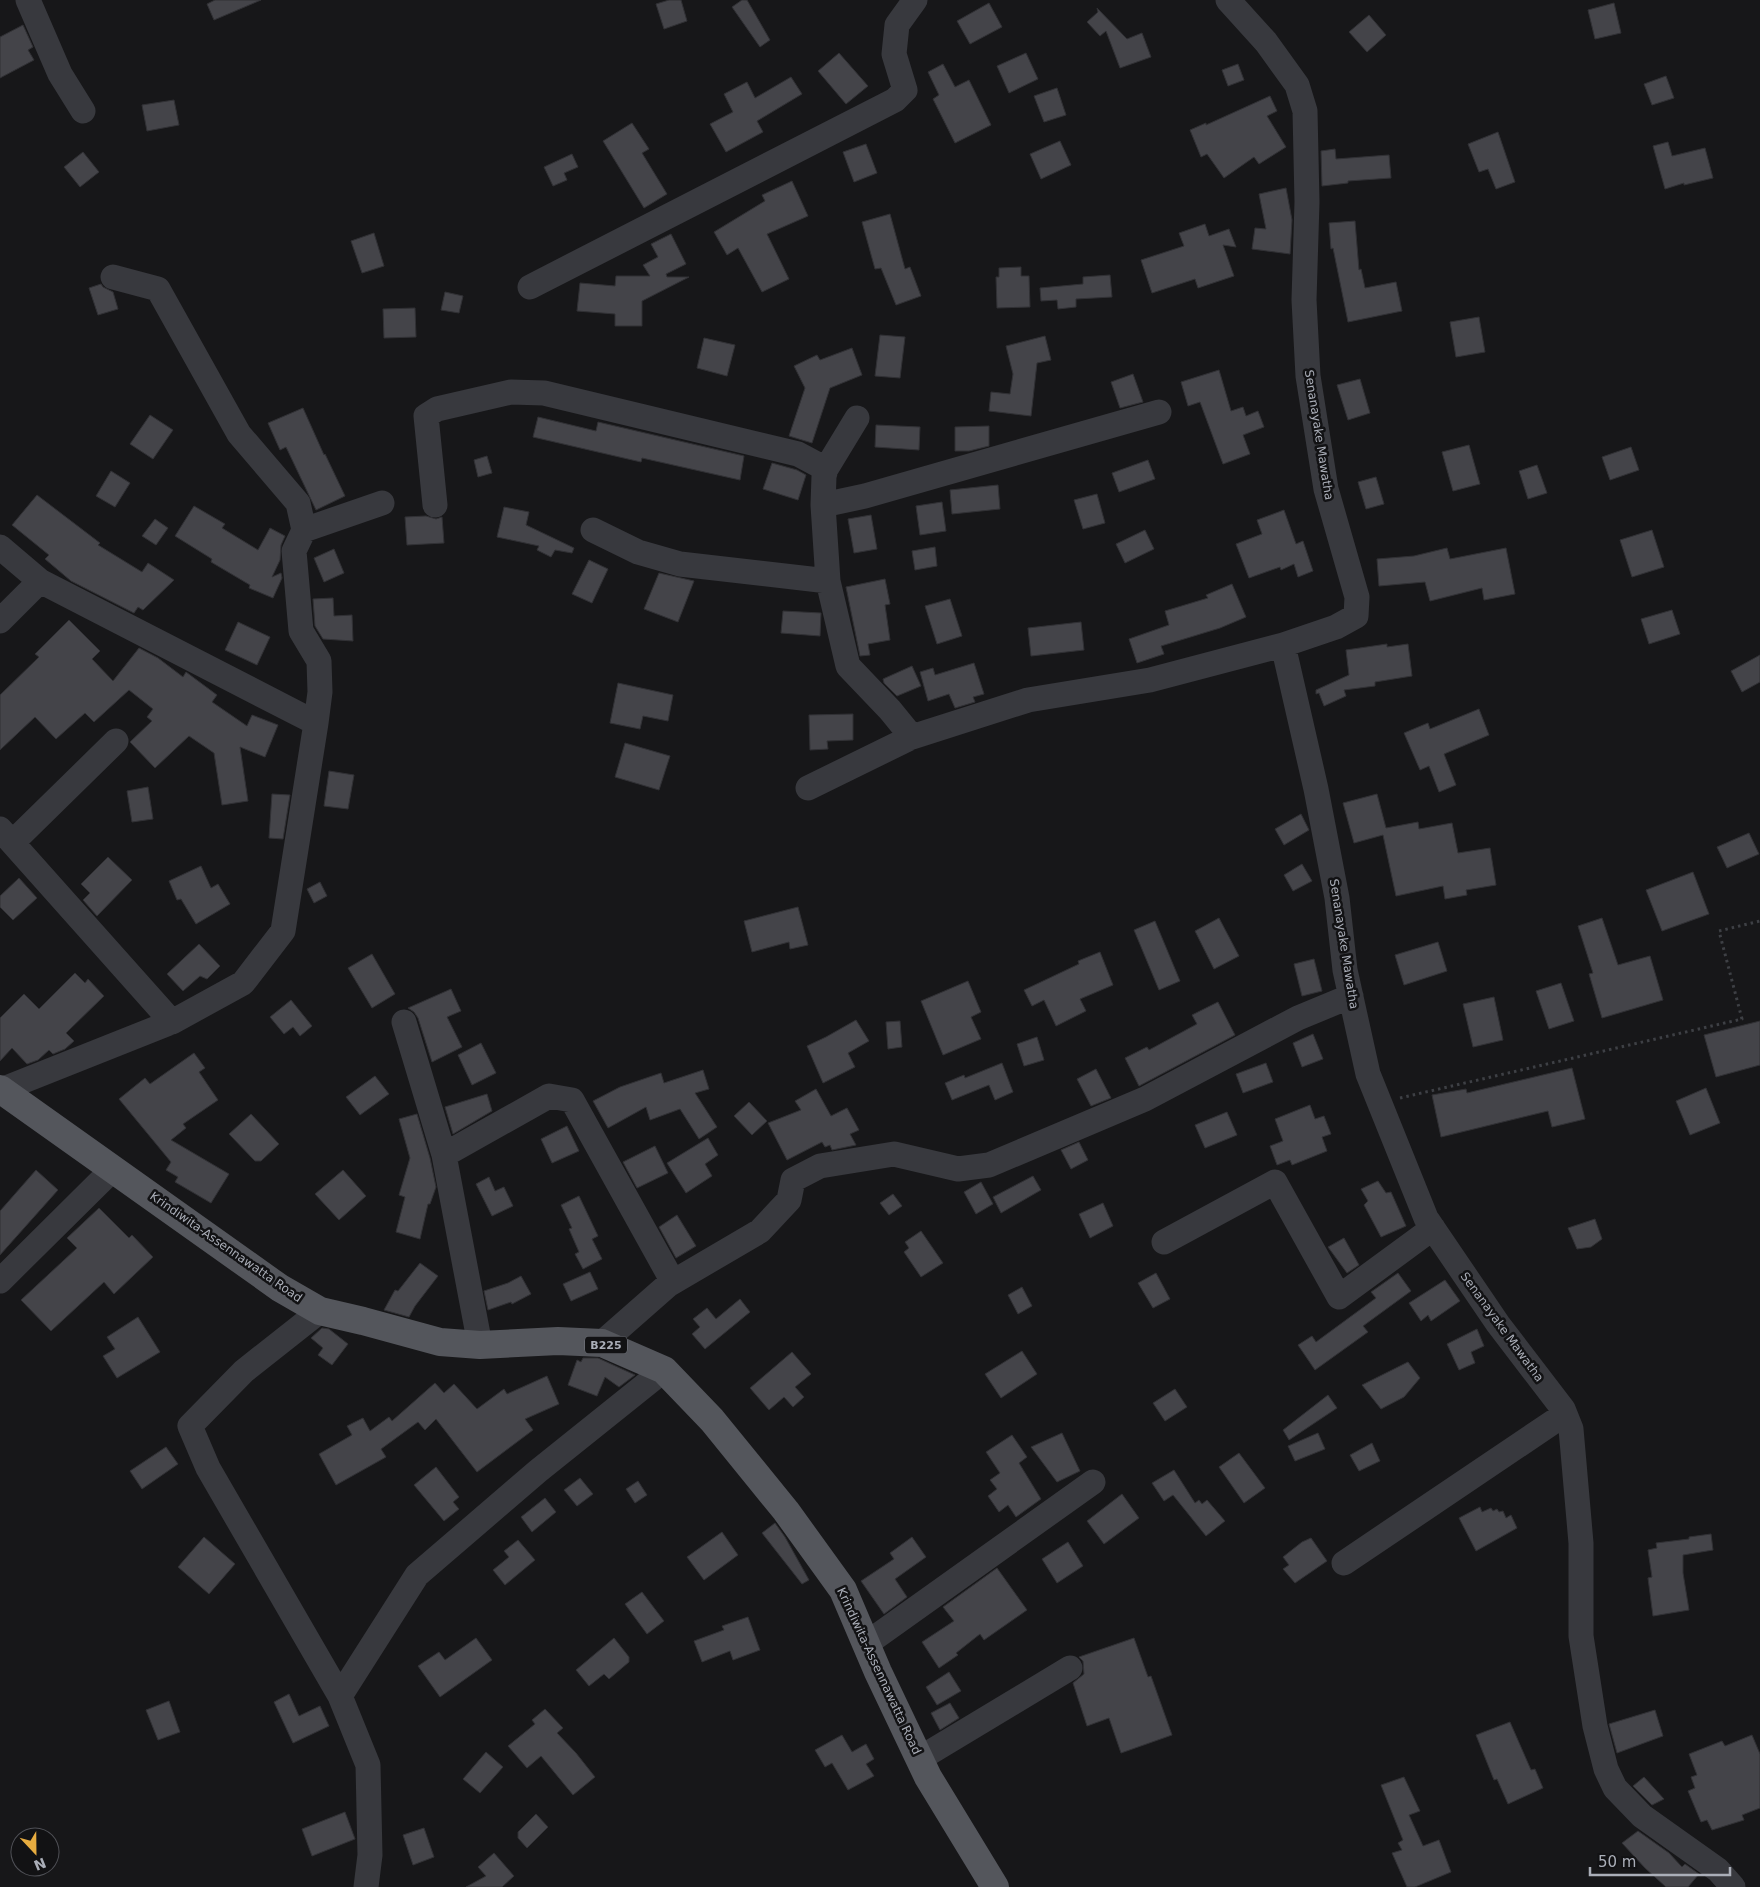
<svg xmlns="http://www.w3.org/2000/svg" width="1760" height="1887" font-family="'DejaVu Sans',sans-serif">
	<rect width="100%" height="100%" fill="#171719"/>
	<!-- building -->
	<path fill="#444449" stroke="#313135" d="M215,0h46l-47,20 -7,-16z
		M669,0h12l6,21 -23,8 -8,-25z
		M742,0h5l23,40 -10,7 -28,-40z
		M989,3l13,24 -32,17 -13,-23z
		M1614,3l7,30 -26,6 -7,-29z
		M1097,8l30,31 15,-6 9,24 -31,11 -14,-37 -6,5 -13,-14 11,-10z
		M1369,15l17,20 -19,17 -18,-20z
		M23,25l10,22 -5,3 6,10 -34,18v-41z
		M839,53l29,33 -22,18 -28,-33z
		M1026,53l12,26 -29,14 -12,-27z
		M943,64l12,23 14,-7 22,45 -36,18 -22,-44 6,-4 -11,-23z
		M1238,64l6,16 -16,6 -6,-16z
		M1666,76l8,22 -22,7 -8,-21z
		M791,77l11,17 -45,27 6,11 -37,20 -16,-28 23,-12 -9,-18 23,-12 8,16z
		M1057,88l9,27 -22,7 -10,-26z
		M1270,96l7,15 -10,5 19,31 -27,17 -5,-7 -30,21 -17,-24 -6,3 -11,-27 16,-7v2z
		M174,100l5,25 -32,6 -5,-26z
		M632,123l17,26 -7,4 25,41 -23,14 -41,-67z
		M1498,132l17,50 -19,7 -8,-20 -9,3 -11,-28z
		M1060,141l11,24 -30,14 -11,-25z
		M1668,142l4,14 33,-8 8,30 -29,7v-2l-19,6 -12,-43z
		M866,144l11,29 -23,9 -11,-30z
		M1335,149l1,10 53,-4 2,23 -43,3v2l-26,3 -1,-35z
		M83,152l16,20 -19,15 -16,-20z
		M572,154l6,13 -14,6 3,7 -14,6 -9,-19z
		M792,181l16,35 -41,18 22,45 -27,13 -24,-44 -11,7 -13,-23 51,-31 -3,-6z
		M1286,188l6,32 -2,34 -38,-5 3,-21 11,1 -7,-35z
		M890,214l15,55 5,-2 11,29 -25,9 -15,-37 -6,1 -13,-47z
		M1355,221l4,49 2,-1 4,19 31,-6 6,29 -54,11 -15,-74 -2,1 -2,-26z
		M1205,224l4,12 20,-7 7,18 -13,-2 11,31 -36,12 -3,-9 -43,14 -11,-33 43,-14 -5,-13z
		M374,233l10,33 -22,7 -11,-32z
		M671,234l15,30 -20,10 1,3h22l-47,24v25h-27v-12l-38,-3 3,-28 35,3 1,-10h34l-7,-11 15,-8 -7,-13z
		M1021,267v9h8l1,31 -33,1 -1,-31h3v-9z
		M1110,275l2,22 -36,2v8l-18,2 -1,-9 -16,1 -1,-13 43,-4v-7z
		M101,284l2,3 10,5 5,17 -20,6 -9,-27z
		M445,292l18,4 -4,17 -18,-3z
		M415,308l1,29 -32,1 -1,-29z
		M1479,317l6,35 -29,5 -6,-35z
		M880,335l25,2 -5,41 -25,-2z
		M1045,336l6,24 -14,3 -6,53 -42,-5 2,-19 19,2 3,-20 -7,-28z
		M704,338l31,7 -8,31 -30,-8z
		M852,348l10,27 -32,13 -18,55 -23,-7 16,-48 -11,-22 23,-11 3,5z
		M1219,370l12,41 12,-4 3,9 12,-5 6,16 -21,8 7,19 -27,10 -23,-62 -12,4 -7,-24z
		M1133,374l10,28 -23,6 -9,-26z
		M1360,379l10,34 -22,7 -11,-35z
		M303,408l21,47 1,-1 20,42 -29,14 -30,-63 -6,3 -12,-27z
		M150,415l23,15 -20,29 -23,-15z
		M538,417l58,14 2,-9 146,34 -4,24 -98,-22 -1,4 -108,-25z
		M876,425l44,2 -1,23 -44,-3z
		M989,426v20l-20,5h-14v-24z
		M1469,445l11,39 -27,7 -11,-39z
		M1631,447l8,23 -29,10 -8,-23z
		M487,456l5,17 -14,4 -4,-17z
		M1148,460l7,19 -36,13 -7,-19z
		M772,463l25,7 9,5 -8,25 -35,-11z
		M1537,465l10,28 -19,6 -9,-28z
		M111,471l19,12 -15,24 -19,-11z
		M1376,477l8,27 -18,5 -8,-27z
		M998,485l2,24 -48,5 -2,-24z
		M1097,494l8,29 -22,6 -9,-29z
		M37,495l63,48 -2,2 44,27 6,-9 26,17 -31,30 -5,-3 -4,6 -63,-32 -26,-22 4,-4 -37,-30z
		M942,502l4,29 -26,4 -4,-29z
		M194,506l31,18 -3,4 36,22 12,-22 15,8 -4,9 -1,15 -8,17 9,-4 1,5 -9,20 -24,-10 1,-3 -39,-23 1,-3 -37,-23z
		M504,507l25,5 -3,13 48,23 -2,5 -17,-3 -4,7 -14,-7 2,-4 -42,-9z
		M1284,510l12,34 7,-3 10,30 -15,6 -4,-13 -13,6 -1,-3 -31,11 -13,-34 26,-10 -5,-14z
		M871,515l6,34 -23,4 -6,-34z
		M426,516l10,3 6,-2 2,26 -37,2 -2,-28z
		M155,519l13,9 -12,17 -14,-9z
		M1145,530l9,19 -29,14 -9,-19z
		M1652,530l12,37 -32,10 -12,-37z
		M935,547l2,19 -22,4 -3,-19z
		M1447,548l3,11 56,-11 9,46 -31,6 -2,-12 -52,13 -5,-19 -46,4 -2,-27 37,-3z
		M334,549l10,24 -20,9 -10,-24z
		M589,560l19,9 -16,34 -20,-9z
		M659,573l35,8 -16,41 -34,-13z
		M885,579l5,25 -5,1 5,35 -22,4 2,11 -10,1 -14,-69z
		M1232,584l14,33 -26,11 -59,18 3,8 -27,9 -8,-24 40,-14 -4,-14 43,-13 -2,-3z
		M333,598l1,18 18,-1 1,26 -30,-2 -8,-13 -2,-27z
		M950,599l12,37 -25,8 -12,-38z
		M1672,610l8,24 -31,10 -8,-25z
		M783,611l38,2 -1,23 -39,-3z
		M69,620l31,31 -8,8 21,22 26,-33 19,10 25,19 3,-5 31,23 -5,7 35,24 5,-11 26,10 -13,32 -25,-10 8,54 -26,4 -8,-52 -25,-17 -34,32 -25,-26 22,-21 -5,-4 6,-8 -24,-19 -35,32 -9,-9 -29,26 -21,-22 -35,33v-55l39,-38 -4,-3z
		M238,622l32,15 -13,28 -32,-15z
		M1081,622l3,28 -53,6 -3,-28z
		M1387,644v3l21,-3 4,32 -37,6v4l-31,4 2,6 -22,10 -5,-13 -3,1v-4l33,-15 -3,-25z
		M1760,655v27l-18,10 -11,-21z
		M974,663l10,31 -11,3 2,5 -20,6 -6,-14 -21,7 -8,-29 13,-4 2,7z
		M912,666l9,20 -24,10 -13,-13 -1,-4z
		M618,683l55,12 -5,26 -25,-5 -3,13 -30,-6z
		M1479,709l10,26 -45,19 12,31 -17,7 -10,-26 -9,4 -16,-37 24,-10 2,6z
		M853,714v26l-26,1 1,8 -18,1 -1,-35z
		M625,743l45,13 -11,34 -44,-13z
		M329,771l25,4 -6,34 -24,-3z
		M148,787l5,32 -21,3 -5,-31z
		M272,794l18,1 -7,44 -14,-1z
		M1377,794l9,34 32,-6 1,7 33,-6 6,30 32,-5 6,37 -30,5 1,5 -22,4 -2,-13 -47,10 -13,-61 -29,8 -11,-40z
		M1301,814l8,16 -25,15 -9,-16z
		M1749,833l10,21 -32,14 -10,-21z
		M108,857l24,23 -35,36 -14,-16 7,-7 -9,-9z
		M1302,864l10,17 -19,10 -9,-16z
		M201,866l10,22 7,-4 12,20 -34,20 -15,-25 -4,1 -8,-19z
		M1693,872l16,42 -47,17 -16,-41z
		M19,878l18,20 -24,22 -13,-13v-11z
		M320,882l7,14 -13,7 -7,-14z
		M798,907l10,38 -18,4 -1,-7 -37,10 -8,-31z
		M1219,918l20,38 -25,13 -19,-38z
		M1602,918l16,47 32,-9 13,44 -61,18 -13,-44 4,-1 -15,-47z
		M1155,921l25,60 -21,9 -25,-60z
		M1438,942l9,29 -43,14 -9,-30z
		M199,944l21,22 -13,13 -7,-3 -17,15 -16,-17z
		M1100,952l13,33 -33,14 6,12 -30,15 -12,-26 -12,6 -8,-16 55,-26 -1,-3z
		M372,954l23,40 -23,14 -24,-40z
		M1314,959l8,32 -20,5 -8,-32z
		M75,973l10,10 3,-4 16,17 -38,37 8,8 -9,8 -12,5 -4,-4 -11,10 -11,4 -15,-16 -12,13v-43l24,-24 15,15z
		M968,981l13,31 -10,5 10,22 -38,16 -22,-54z
		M1561,983l13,38 -25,8 -13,-38z
		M451,989l10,22 -14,6 15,30 -30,15 -14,-44 -4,-6 -6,-4z
		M1494,997l9,43 -30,7 -10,-43z
		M291,1000l21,26 -12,10 -7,-9 -9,7 -14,-17z
		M1218,1002l17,33 -96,51 -14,-28 22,-11 2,3 48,-26 -5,-9z
		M856,1020l13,21 -21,12 7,14 -32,16 -16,-37 19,-9z
		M900,1021l2,26 -14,2 -2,-27z
		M1760,1021v44l-44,12 -12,-42z
		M1313,1034l10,25 -21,8 -9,-24z
		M1037,1037l7,23 -20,6 -7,-22z
		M481,1043l15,30 -24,12 -14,-30z
		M194,1053l11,15 -6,4 19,28 -35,24 3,4 -15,12 58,34 -18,29 -36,-21 3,-5 -12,-7 5,-8 -52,-63 26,-21 5,6z
		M1002,1063l11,29 -18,8 -6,-15 -37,15 -7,-17 19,-8 1,3z
		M1266,1063l7,19 -30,11 -7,-19z
		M1572,1068l13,51 -33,8 -4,-16 -107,26 -9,-42 34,-6 1,4z
		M1096,1069l15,29 -20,8 -14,-27z
		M703,1070l6,19 -14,4 22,34 -18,12 -19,-30 -30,11 -4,-13 -38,21 -15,-27 27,-14 41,-14 3,10z
		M375,1076l14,18 -29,21 -14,-18z
		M1706,1088l14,35 -30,12 -14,-34z
		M816,1089l15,27 16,-8 12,22 -9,4 6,11 -24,5 -2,-5 -5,2 -3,-5 -35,18 -19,-37 33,-13 -6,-9z
		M487,1094l5,17 -39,23 -8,-27z
		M749,1102l18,19 -15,14 -18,-19z
		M1310,1105l5,14 9,-3 7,18 -9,3 5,14 -35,14 -2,-5 -13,5 -7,-19 13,-5 -8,-22z
		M1227,1112l10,23 -32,13 -10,-23z
		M251,1114l28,30 -18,17h-6l-26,-27z
		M417,1114l13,44 6,29 -6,17h-2l-8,35 -24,-7 9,-35 -6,-2 11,-37 -11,-39z
		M567,1126l12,25 -27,12 -11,-24z
		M708,1138l10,17 -13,9 7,12 -26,17 -19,-30z
		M1079,1142l9,18 -17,9 -10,-19z
		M655,1146l13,27 -31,15 -14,-26z
		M36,1170l22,20 -58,65v-44z
		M343,1170l23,26 -27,24 -24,-26z
		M1033,1176l8,14 -40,23 -8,-16z
		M489,1177l6,14 9,-4 9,19 -21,10 -16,-32z
		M1378,1181l8,12 5,-1 15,34 -25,11 -17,-32 4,-4 -7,-12z
		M981,1182l12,22 -17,10 -12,-22z
		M893,1194l9,12 -13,9 -9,-12z
		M579,1196l19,40 -6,3 10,20 -19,10 -8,-15 4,-2 -10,-23 3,-1 -11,-23z
		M1103,1203l10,23 -23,12 -11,-24z
		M99,1208l30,30 3,-3 21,22 -39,37 -10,-12 -53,49 -30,-31 56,-52 -10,-10z
		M677,1215l19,31 -20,12 -17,-31z
		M1595,1219l7,20 -11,8 -14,2 -9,-21z
		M921,1231l22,32 -22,14 -17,-25 5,-4 -4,-6z
		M1344,1238l15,27 -12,8 -19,-26z
		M420,1263l18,13 -23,30 -6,11 -25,-7 11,-20 3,1z
		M590,1272l8,17 -27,12 -8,-17z
		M1156,1273l14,26 -17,9 -15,-25z
		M1398,1273l13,18 -48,35 5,6 -53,38 -17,-25 14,-9 4,6 60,-44 -5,-6z
		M521,1276l10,18 -19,10 -1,-2 -23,8 -4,-19 24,-8z
		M1445,1280l15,21 -29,20 -3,-6 -7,6 -12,-18z
		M1022,1287l10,19 -14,8 -10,-19z
		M740,1299l10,13 -45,37 -13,-15 8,-7 -7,-8 14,-11 9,11z
		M138,1317l22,35 -43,26 -14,-22 12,-7 -8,-12z
		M322,1328l7,1 19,15 -16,21 -14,-10 5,-7 -12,-10z
		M1477,1329l7,17 -13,6 4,11 -16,7 -12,-26z
		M1022,1351l15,23 -36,24 -16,-24z
		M792,1352l19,22 -16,13 9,10 -11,10 -9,-10 -15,13 -19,-22z
		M583,1358h15l37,17 -16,12 -14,-10 -8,19 -29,-11 9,-25 4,2z
		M1408,1362l12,16 -16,19 -23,12 -19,-24z
		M547,1376l12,28 -34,15 8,11 -56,42 -41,-53 -11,11 -7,-8 -37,27 5,8 -50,28 -17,-31 33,-19 -5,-9 16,-8 7,13 19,-14 3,4 43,-38 9,10 10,-9 23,25 27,-20 3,5z
		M1175,1389l12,18 -22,14 -12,-18z
		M1328,1395l9,13 -48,32 -6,-10z
		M1062,1433l18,38 -23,11 -26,-35z
		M1318,1433l7,16 -30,12 -7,-15z
		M1012,1435l15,22 -8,6 22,36 -25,18 -8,-12 -9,7 -11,-16 9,-7 -7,-9 10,-7 -14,-21z
		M1372,1443l8,18 -21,10 -9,-16z
		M166,1447l12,17 -36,25 -12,-18z
		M1239,1453l26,35 -21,15 -25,-36z
		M436,1467l23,30 -6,5 6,7 -15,12 -30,-36z
		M1174,1470l21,33 4,-3 3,4 5,-4 18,21 -19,15 -33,-41 -9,6 -12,-18z
		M580,1478l13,16 -16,12 -13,-16z
		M638,1481l9,14 -12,8 -9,-14z
		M1122,1494l17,24 -35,26 -17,-23z
		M545,1498l11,14 -24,20 -11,-15z
		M1480,1507l2,5 9,-4 2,3 4,-2 2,3 4,-1 3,7 5,-3 6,13 -41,23 -17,-33z
		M775,1523l10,14 24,43 -7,4 -40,-51z
		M722,1532l16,23 -34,25 -17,-23z
		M1711,1534l2,16 -30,5v18l6,37 -36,6 -5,-38 4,-1 -4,-27 9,-2 -1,-5 33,-4v-2z
		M204,1537l31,27 -26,30 -31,-27z
		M912,1537l14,20 -31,22 12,18 -23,17 -23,-33 33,-22 -4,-6z
		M1311,1538l16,23 -32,22 -12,-14 6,-4 -6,-8 19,-15z
		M518,1540l17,20 -30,25 -12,-15 16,-13 -5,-6z
		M1068,1542l15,24 -26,17 -15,-24z
		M997,1568l30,42 -43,30 -4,-6 -24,19 2,2 -19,13 -17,-26 32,-21 -11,-14z
		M642,1592l22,29 -17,13 -22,-30z
		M748,1617l12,33 -27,10 -3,-9 -28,11 -8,-21 30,-11 -2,-4z
		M476,1638l16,22 -52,37 -22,-31 21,-14 6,8z
		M614,1638l15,19v5l-20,17 -5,-5 -15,12 -13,-16z
		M1134,1638l14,39 3,-1 21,59 -51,18 -12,-35 -22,8 -14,-43 11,-9 -1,-13 -4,-4z
		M949,1672l12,19 -24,14 -11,-18z
		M289,1694l10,22 21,-10 9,20 -36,17 -19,-41z
		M169,1701l11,31 -22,8 -12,-30z
		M950,1703l9,15 -19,12 -9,-17z
		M545,1709l18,19 -6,5 19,20 19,24 -22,18 -32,-39 -14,12 -19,-22 27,-22 -3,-4z
		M1655,1710l8,26 -46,17 -8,-29z
		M1510,1722l21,48 4,-1 8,19 -35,16 -11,-25 -3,1 -18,-45z
		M842,1735l10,17 14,-8 8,15 -8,5 8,12 -26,14 -16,-27 -7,4 -10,-17z
		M1752,1735l8,19v54l-18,7 2,5 -32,10 -5,-10 -6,2 -13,-31 7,-3 -4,-11 6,-2 -8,-21 33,-13 3,5z
		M486,1752l17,15 -23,26 -17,-14z
		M1404,1777l16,34 -11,4 14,31 16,-6 12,32 -36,15h-8l-15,-34 10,-3 -4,-7 5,-3 -22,-55z
		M1644,1777l20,22 -12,6 -19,-19z
		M345,1812l10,27 -43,17 -10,-27z
		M536,1814l12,13 -21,21 -9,-10v-6z
		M424,1828l10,29 -21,8 -10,-30z
		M1638,1831l31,22 13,14 3,-3 14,10 -11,13h-22l-21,-19 -23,-25z
		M494,1853l20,23 -12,11h-36l20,-11 -8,-9z"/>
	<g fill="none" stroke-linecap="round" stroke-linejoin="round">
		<!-- path -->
		<path stroke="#3e4045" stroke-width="3" stroke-dasharray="2.5 4" stroke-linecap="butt" d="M1400,1098l342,-79 -23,-88 41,-10"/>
		<!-- minor -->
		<path stroke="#38393e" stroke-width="25" d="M28,0l32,74 23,37
			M1228,0l38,42 31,43 8,26 2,91 -3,98 4,76 18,113 31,108 -1,19 -20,11 -53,18 33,144 21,109 8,72 23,104 58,144 72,106 65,85 8,20 10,114v93l14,90 11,43 9,19 27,28 76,54 15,17
			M113,277l45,12 81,145 59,69 6,27 -10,21 7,80 18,30 1,31 -4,31
			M530,287l365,-187 10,-10 -11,-36 3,-29 18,-25
			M857,418l-31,51 -2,7 -1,29 5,76 20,85 42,44 22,27
			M435,505l-9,-89 11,-7 74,-17 33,1 254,61 28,15
			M823,505l42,-9 294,-84
			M304,530l78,-27
			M593,530l45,22 42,12 148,17
			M0,547l40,34
			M0,621l40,-40 276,142 -33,208 -40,52 -71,39 -171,68
			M808,788l104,-51 116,-37 122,-20 133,-35
			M0,829l172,193
			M13,842l103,-101
			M404,1022l40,133 36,190
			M444,1155l105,-59 23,4 101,182
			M1164,1242l111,-60 64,115 94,-69
			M0,1281l113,-112
			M320,1311l-76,60 -54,55 18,42 132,228
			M602,1343l66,-58 92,-54 29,-31 4,-20 27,-14 74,-12 64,15 31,-4 156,-66 153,-81 53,-22
			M1344,1563l221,-149
			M866,1644l227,-162
			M919,1759l151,-91
			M366,1887l4,-32 -2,-90 -28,-69 77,-121 121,-104 126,-101"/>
		<!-- major -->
		<path stroke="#54565c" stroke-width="28" d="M0,1089l280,199 40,23 43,10 77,21 40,3 78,-4 44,2 62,27 48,50 74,91 57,79 35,82 50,105 67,110"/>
	</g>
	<g text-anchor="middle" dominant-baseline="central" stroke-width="5" stroke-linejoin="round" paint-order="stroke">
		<!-- shield labels -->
		<rect fill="#121214" stroke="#7c7f87" stroke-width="1" x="585" y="1336.5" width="42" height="17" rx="4"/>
		<g font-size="11" font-weight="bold" fill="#aaaeb8">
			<text x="606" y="1345">B225</text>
		</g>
		<!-- street labels -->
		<g font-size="12" fill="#aaaeb8" stroke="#121214">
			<text transform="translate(1319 435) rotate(81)">Senanayake Mawatha</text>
			<text transform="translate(1344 944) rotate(81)">Senanayake Mawatha</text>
			<text transform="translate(226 1247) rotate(35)">Krindiwita-Assennawatta Road</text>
			<text transform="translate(1502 1327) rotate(54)">Senanayake Mawatha</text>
			<text transform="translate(879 1671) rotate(65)">Krindiwita-Assennawatta Road</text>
		</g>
	</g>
	<!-- north arrow -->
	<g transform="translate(35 1852) rotate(158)"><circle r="24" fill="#121214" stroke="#4f5056"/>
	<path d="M0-4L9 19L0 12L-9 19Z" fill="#e7ac40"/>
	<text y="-8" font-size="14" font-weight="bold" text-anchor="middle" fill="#aaaeb8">N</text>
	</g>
	<!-- scale -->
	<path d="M1590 1867v8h140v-8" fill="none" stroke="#aaaeb8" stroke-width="2.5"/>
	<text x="1598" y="1867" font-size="15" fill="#aaaeb8" stroke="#121214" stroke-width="4" paint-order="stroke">50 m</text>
</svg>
